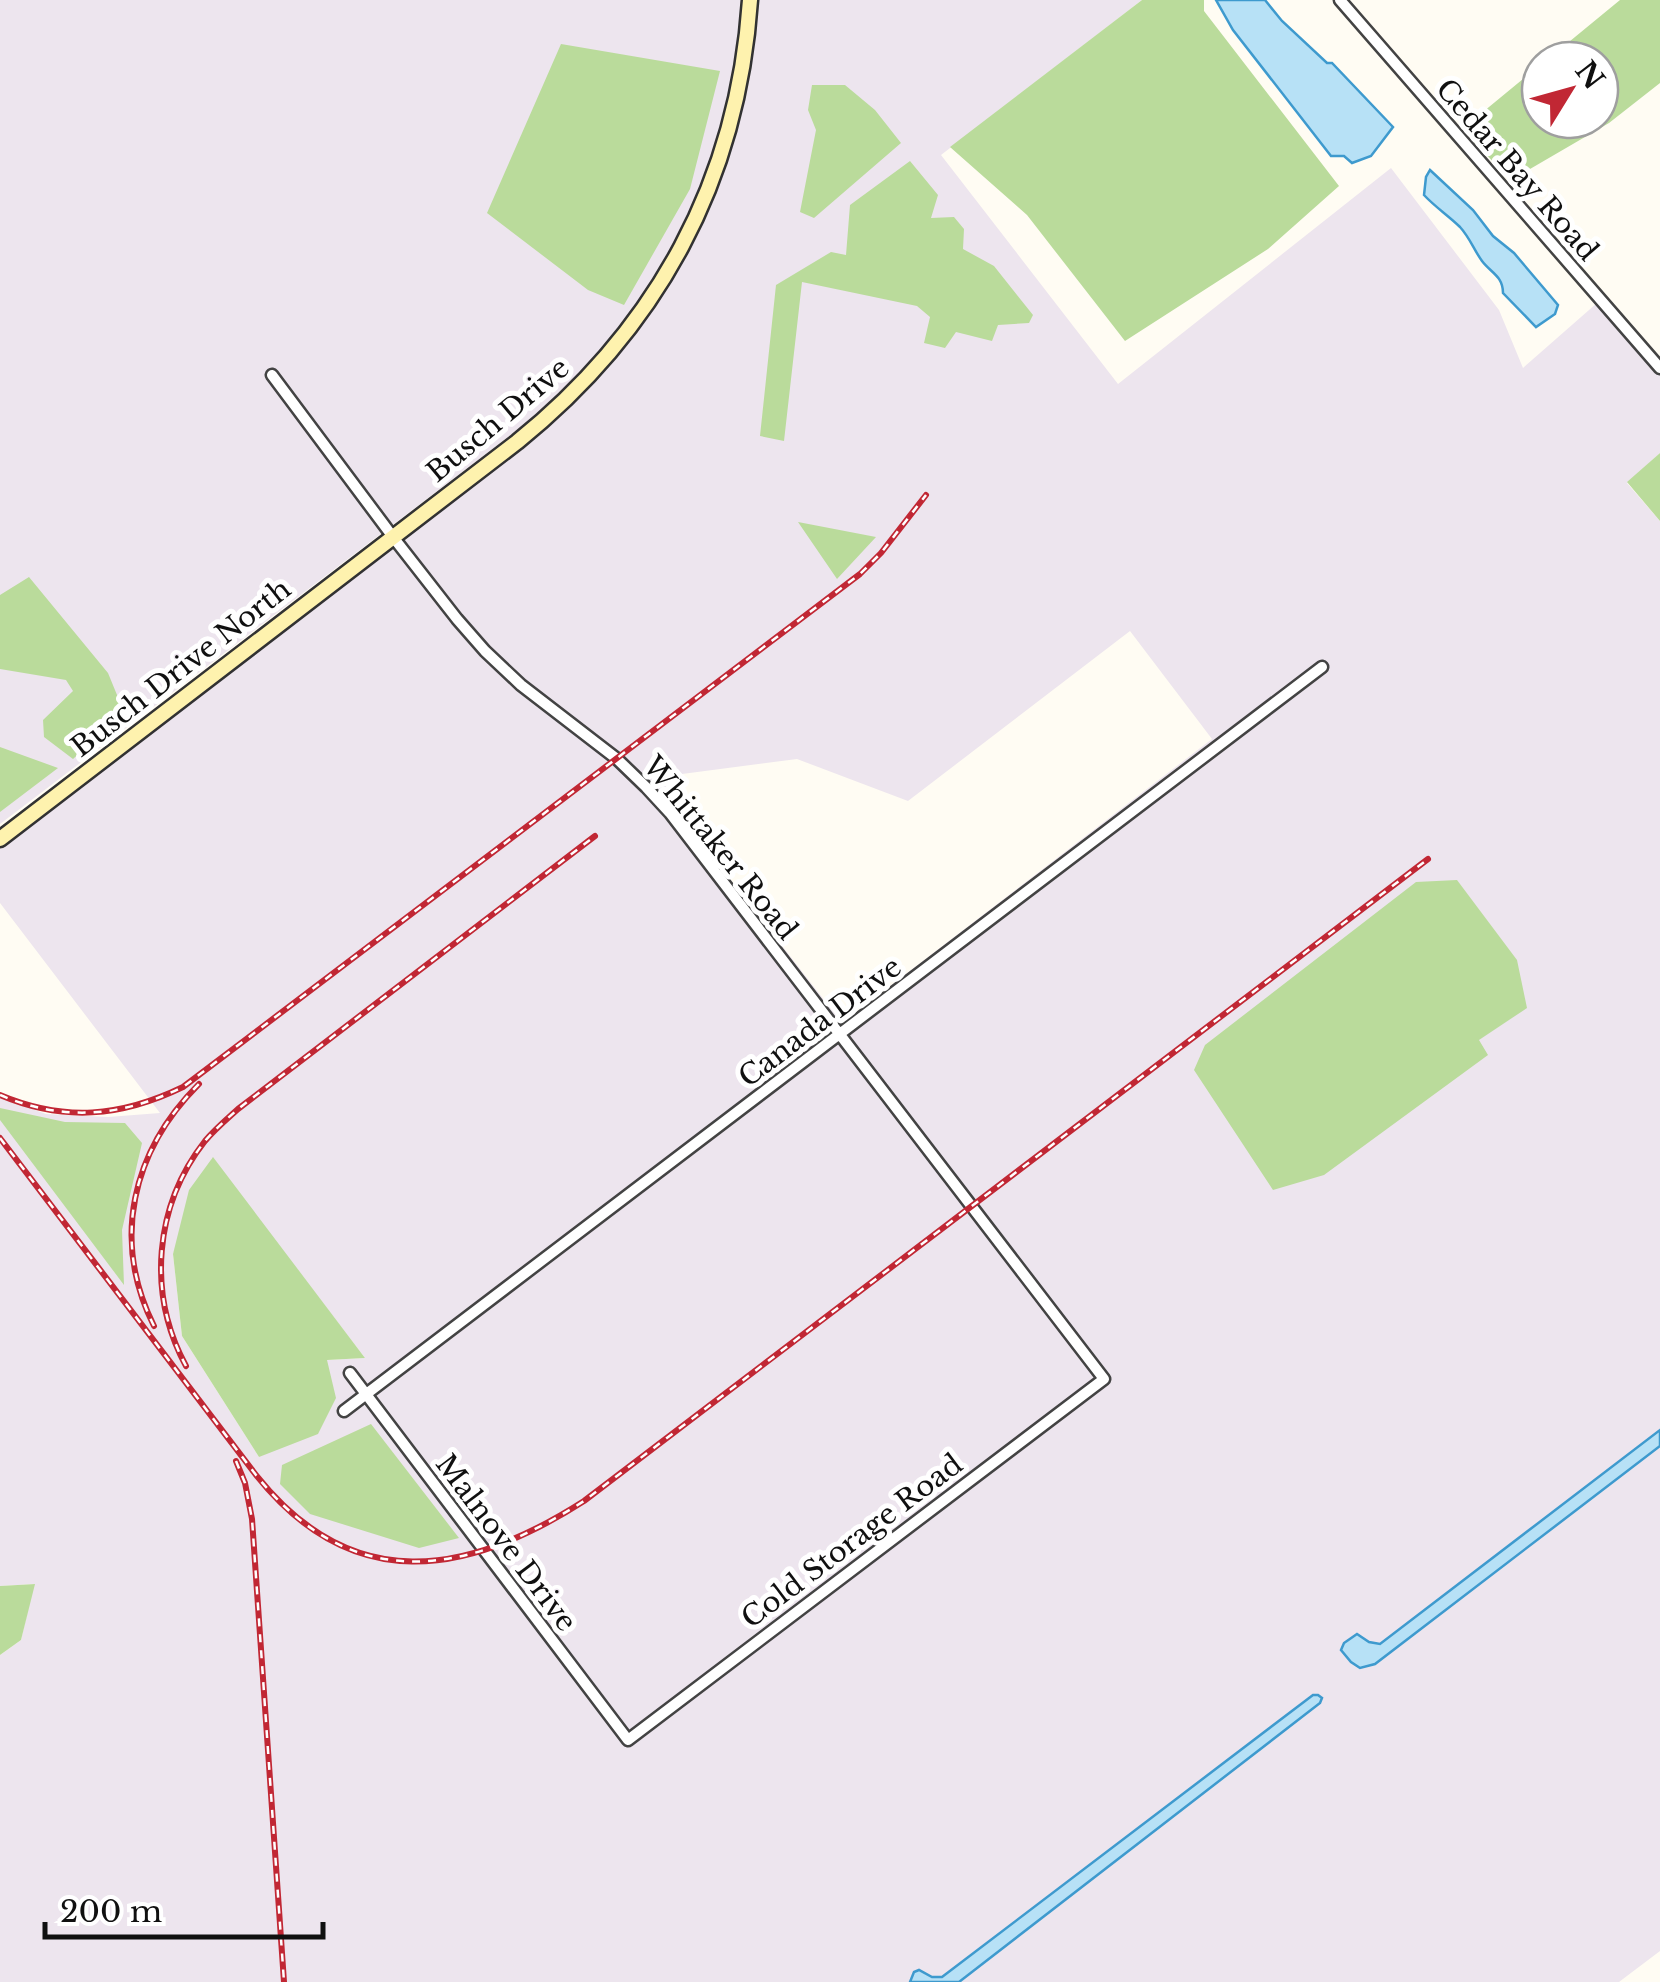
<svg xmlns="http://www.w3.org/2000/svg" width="1660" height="1982" font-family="'Libre Baskerville',serif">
	<rect width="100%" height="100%" fill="#fffcf3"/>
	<!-- industrial -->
	<path fill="#ede5ee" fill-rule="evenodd" d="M0,0h742l-4,57 -23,95 -33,75 -36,65 -45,64 -43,43 -558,425z
		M757,0h385l-201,155 177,229 273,-216 108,142 24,58 74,-65 63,72v78l-33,30 33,38v1430l-41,31h-1619v-327l21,-15 13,-56 -34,2v-489l46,17 62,3 52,-4 -160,-210v-59l554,-423 51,-50 55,-72 31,-52 28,-62 20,-66 9,-41zM1130,631l82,108 -370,284 -178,-229 3,-11 15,-9 115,-15 111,42zM212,1158l153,200 -39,2 -67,97 -77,-121 -9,-82z"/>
	<!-- forest -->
	<path fill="#badb9b" d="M1142,0h62v11l135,175 -71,63 -143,92 -98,-126 -77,-68z
		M1620,0h40v83l-51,40 -98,57 -40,-41 1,-18 68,-56v55h60v-60h-53z
		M561,44l159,27 -30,118 -66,116 -36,-15 -101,-77z
		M812,85h33l30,25 26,33 -87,75 -14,-6 16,-82 -8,-20z
		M910,161l28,34 -7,23 23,-1 10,12 -1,20 31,17 39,49 -4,8 -31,2 -6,16 -36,-9 -11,16 -21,-5 6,-26 -13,-11 -115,-24 -18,159 -24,-5 16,-151 55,-33 15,3 4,-50z
		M1660,453v68l-33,-39z
		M798,522l78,15 -39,42z
		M29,577l79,96 16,39 -51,47 -29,-22 -1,-17 30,-29 -7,-11 -66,-11v-74z
		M0,747l58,21 -58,44z
		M1457,880l60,80 10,48 -48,32 9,15 -164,120 -51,15 -79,-120 11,-25 211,-163z
		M0,1108l65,14 60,1 17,20 -20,87 2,55 -124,-165z
		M213,1157l152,201 -38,2 9,38 -18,36 -59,23 -77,-121 -9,-82 16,-64z
		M371,1424l88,114 -40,10 -109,-34 -30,-30 2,-19z
		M35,1584l-14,56 -21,15v-69z"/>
	<!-- water -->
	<path fill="#b7e1f6" stroke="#3e9ace" stroke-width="2.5" d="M1216,0h49l17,21 45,42h5l61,64 -22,29 -19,7 -8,-7h-13l-98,-126z
		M1430,170l43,40 20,26 21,17 44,52 -3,9 -19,13 -33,-34c0,-17 -12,-20 -21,-32 -8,-11 -12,-23 -22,-34 -11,-11 -25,-20 -36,-32l2,-18z
		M1660,1430v16l-285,218 -15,4 -9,-6 -10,-12 3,-7 13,-9 12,8 11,2z
		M1313,1695h5l4,3 -2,5 -361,279h-49l4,-10 5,-2 13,7h10z"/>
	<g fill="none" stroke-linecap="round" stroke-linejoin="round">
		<!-- street casing -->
		<g stroke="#434343" stroke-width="15">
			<path id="street" d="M1340,0l320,368
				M272,375l121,162 64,82 28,32 36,34 96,74 29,28 24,26 434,566 -476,361 -278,-367
				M344,1411l978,-744"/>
		</g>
		<!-- secondary casing -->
		<g stroke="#323232" stroke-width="19">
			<path id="secondary" d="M0,839l517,-397c140,-113 221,-261 233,-442"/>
		</g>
		<!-- street -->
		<use href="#street" stroke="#fff" stroke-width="10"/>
		<!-- secondary -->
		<use href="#secondary" stroke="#fef2ae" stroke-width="14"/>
		<!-- rail casing -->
		<g stroke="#c12734" stroke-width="6">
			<path id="rail" d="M0,1095c64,27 121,22 183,-8l677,-513 21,-21 45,-58
				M0,1138l256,337c96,121 211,101 328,26l844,-642
				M154,1326c-43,-86 -22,-175 45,-242
				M186,1366c-39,-72 -32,-160 19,-225 10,-12 22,-22 33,-32l357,-273
				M236,1461l9,22 7,36 32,463"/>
		</g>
		<!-- rail -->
		<use href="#rail" stroke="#fff" stroke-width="2.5" stroke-dasharray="8" stroke-linecap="butt"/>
	</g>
	<g text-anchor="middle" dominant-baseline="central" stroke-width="10" stroke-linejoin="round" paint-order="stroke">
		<!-- street labels -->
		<g font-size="28" fill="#101010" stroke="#fff">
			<text transform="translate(1517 170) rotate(49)">Cedar Bay Road</text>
			<text transform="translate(498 420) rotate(-40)">Busch Drive</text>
			<text transform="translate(181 668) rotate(-38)">Busch Drive North</text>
			<text transform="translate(720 848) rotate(51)">Whittaker Road</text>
			<text transform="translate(820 1022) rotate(-37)">Canada Drive</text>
			<text transform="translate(852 1541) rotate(-37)">Cold Storage Road</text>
			<text transform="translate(506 1543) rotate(53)">Malnove Drive</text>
		</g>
	</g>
	<!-- north arrow -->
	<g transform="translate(1570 90) rotate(53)"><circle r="48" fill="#ffffff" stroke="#9f9f9f" stroke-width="2.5"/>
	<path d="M0-8L18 38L0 25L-18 38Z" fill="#c12734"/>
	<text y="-15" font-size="28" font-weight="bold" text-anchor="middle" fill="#101010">N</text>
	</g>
	<!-- scale -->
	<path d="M45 1922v15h278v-15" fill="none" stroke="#101010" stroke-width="5"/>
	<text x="60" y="1922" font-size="30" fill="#101010" stroke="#ffffff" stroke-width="8" paint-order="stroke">200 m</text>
</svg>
